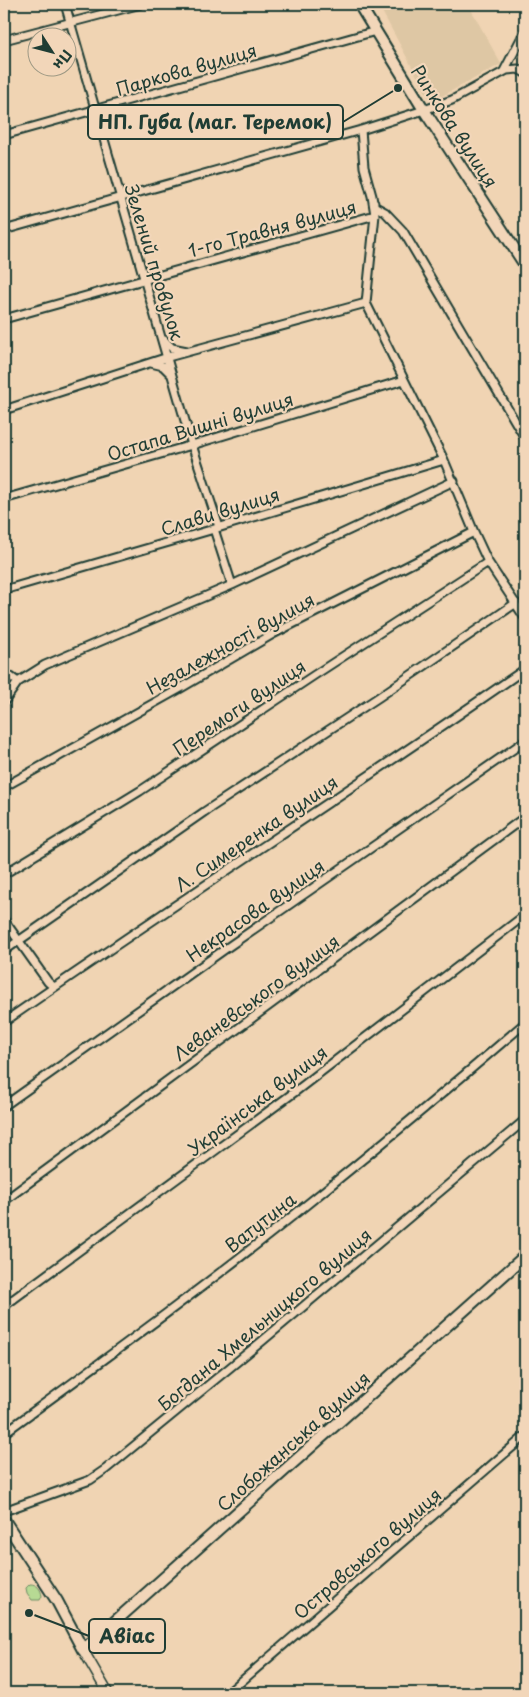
<svg xmlns="http://www.w3.org/2000/svg" width="529" height="1697" font-family="'Playpen Sans',sans-serif">
	<rect width="100%" height="100%" fill="#f0d4b3"/>
	<filter id="ink" filterUnits="userSpaceOnUse"><feTurbulence type="fractalNoise" baseFrequency=".02" numOctaves="2"/><feDisplacementMap in="SourceGraphic" scale="10" xChannelSelector="R" yChannelSelector="G"/><feConvolveMatrix kernelMatrix="1 2 1 2 8 2 1 2 1" color-interpolation-filters="sRGB"/></filter>
	<g filter="url(#ink)">
		<!-- built -->
		<path fill="#dec7a4" d="M378,4h90l33,60 -70,38z"/>
		<!-- green -->
		<path fill="#b7da94" stroke="#6b8c64" d="M30,1584c7,0 11,5 12,12l-2,4h-8l-5,-7 -1,-5z"/>
		<g fill="none" stroke-linecap="round" stroke-linejoin="round">
			<!-- minor casing -->
			<g stroke="#1f3d34" stroke-width="11">
				<path id="minor" d="M65,4l127,441 27,82
					M4,40l137,-36
					M504,71l21,-40
					M361,130l3,37 8,29 3,19 -9,88 78,157 30,72 14,30 37,56
					M4,135l372,-104
					M374,203v3l11,6 18,19 122,207
					M4,230l357,-100 63,-20 28,-10 55,-30 11,-1 7,4
					M4,319l371,-104
					M164,340l8,8 15,3
					M151,363l12,3 8,8
					M4,410l164,-53 198,-54
					M4,499l188,-54 212,-65
					M214,529l18,56
					M4,590l210,-61 230,-69
					M4,672l14,10
					M4,702l14,-20 27,-17 187,-80 222,-104
					M4,787l177,-99 92,-54 201,-102
					M4,874l136,-83 173,-115 175,-114
					M4,920l44,62 6,5
					M4,951l200,-139 175,-115 137,-94
					M4,1022c172,-120 349,-233 521,-353
					M4,1106l224,-159 297,-206
					M4,1201l521,-384
					M4,1306l292,-215 229,-176
					M4,1433c101,-74 203,-148 301,-227 75,-60 148,-121 220,-183
					M4,1511l86,-31 16,-11 155,-127 264,-222
					M228,1693l297,-257"/>
			</g>
			<!-- tertiary casing -->
			<g stroke="#1f3d34" stroke-width="12">
				<path id="tertiary" d="M83,1650l25,43"/>
			</g>
			<!-- secondary casing -->
			<g stroke="#1f3d34" stroke-width="14">
				<path id="secondary" d="M359,4l65,106 101,155
					M4,1520l53,81 26,49 442,-394"/>
			</g>
			<!-- minor -->
			<use href="#minor" stroke="#f2d6b9" stroke-width="7"/>
			<!-- tertiary -->
			<use href="#tertiary" stroke="#f2d6b9" stroke-width="9"/>
			<!-- secondary -->
			<use href="#secondary" stroke="#f2d6b9" stroke-width="10"/>
		</g>
	</g>
	<g text-anchor="middle" dominant-baseline="central" stroke-width="4.5" stroke-linejoin="round" paint-order="stroke">
		<!-- street labels -->
		<g font-size="18" fill="#1f3d34" stroke="#f2d6b9">
			<text transform="translate(186 69) rotate(-16)">Паркова вулиця</text>
			<text transform="translate(455 126) rotate(57)">Ринкова вулиця</text>
			<text transform="translate(272 228) rotate(-15)">1-го Травня вулиця</text>
			<text transform="translate(155 262) rotate(73)">Зелений провулок</text>
			<text transform="translate(200 426) rotate(-17)">Остапа Вишні вулиця</text>
			<text transform="translate(220 511) rotate(-17)">Слави вулиця</text>
			<text transform="translate(230 643) rotate(-29)">Незалежності вулиця</text>
			<text transform="translate(239 707) rotate(-34)">Перемоги вулиця</text>
			<text transform="translate(256 833) rotate(-34)">Л. Симеренка вулиця</text>
			<text transform="translate(255 910) rotate(-35)">Некрасова вулиця</text>
			<text transform="translate(256 997) rotate(-36)">Леваневського вулиця</text>
			<text transform="translate(257 1100) rotate(-37)">Українська вулиця</text>
			<text transform="translate(260 1222) rotate(-38)">Ватутина</text>
			<text transform="translate(264 1319) rotate(-40)">Богдана Хмельницкого вулиця</text>
			<text transform="translate(293 1441) rotate(-42)">Слобожанська вулиця</text>
			<text transform="translate(367 1553) rotate(-41)">Островського вулиця</text>
		</g>
	</g>
	<!-- callouts -->
	<path fill="none" stroke="#1f3d34" stroke-width="2" d="M398 88L343 122M29 1613L89 1636"/>
	<g fill="#1f3d34" stroke="#f2d6b9" stroke-width="2">
		<circle cx="398" cy="88" r="5"/>
		<circle cx="29" cy="1613" r="5"/>
	</g>
	<g fill="#f2d6b9" stroke="#1f3d34" stroke-width="2">
		<rect x="88" y="105" width="255" height="34" rx="5"/>
		<rect x="89" y="1619" width="76" height="34" rx="5"/>
	</g>
	<g font-size="19" text-anchor="middle" font-weight="bold" fill="#1f3d34">
		<text x="215" y="129">НП. Губа (маг. Теремок)</text>
		<text x="127" y="1643">Авіас</text>
	</g>
	<!-- margin -->
	<rect width="529" height="1697" fill="none" stroke="#f2d6b9" stroke-width="20"/>
	<rect x="10" y="10" width="509" height="1677" fill="none" stroke="#1f3d34" stroke-width="2" filter="url(#ink)"/>
	<!-- north arrow -->
	<g transform="translate(52 52) rotate(126)"><circle r="24" fill="#f2d6b9" stroke="#9e9984"/>
	<path d="M0-4L9 19L0 12L-9 19Z" fill="#1f3d34"/>
	<text y="-8" font-size="14" font-weight="bold" text-anchor="middle" fill="#1f3d34">Пн</text>
	</g>
</svg>
